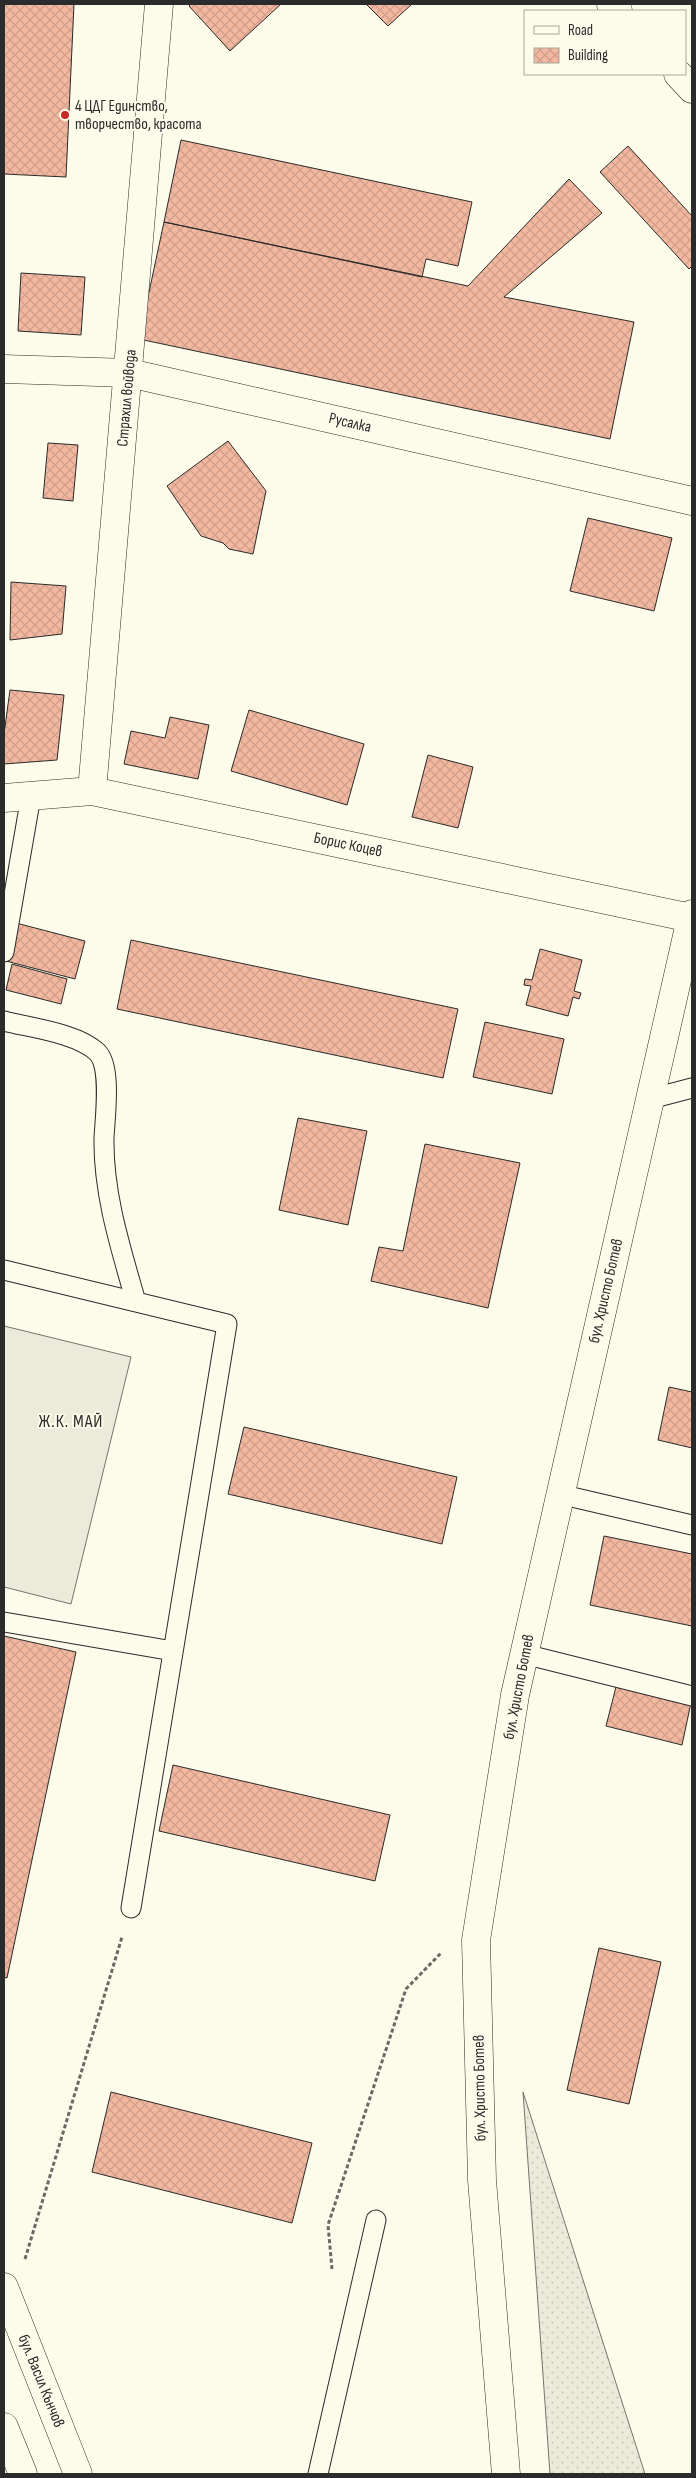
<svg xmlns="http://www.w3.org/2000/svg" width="696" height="2478" font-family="'Sofia Sans Condensed',sans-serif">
	<defs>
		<pattern id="grass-dots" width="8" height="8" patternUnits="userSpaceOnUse" patternTransform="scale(1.25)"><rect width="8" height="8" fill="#ecebdb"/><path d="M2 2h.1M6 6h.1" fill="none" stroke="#cbcabc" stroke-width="1.8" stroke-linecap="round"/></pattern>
		<pattern id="building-cross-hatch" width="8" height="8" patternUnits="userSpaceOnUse" patternTransform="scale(1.25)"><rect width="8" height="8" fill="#f2b8a0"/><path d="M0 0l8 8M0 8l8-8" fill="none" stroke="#d09e8a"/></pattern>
	</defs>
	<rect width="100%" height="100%" fill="#fdfbea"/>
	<!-- grass -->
	<path fill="url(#grass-dots)" stroke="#74746e" d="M523,2092l122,382h-95z"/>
	<!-- pitch -->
	<path fill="#ecebdb" stroke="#74746e" d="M4,1326l127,31 -60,247 -67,-17z"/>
	<!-- building -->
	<path fill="url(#building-cross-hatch)" stroke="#2b2b2b" d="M4,4h70l-8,173 -62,-3z
		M191,4h90l-51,47 -41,-45z
		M366,4h46l-24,22z
		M181,140l291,62 -14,64 -32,-7 -4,18 -258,-55z
		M628,146l64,70v50l-3,3 -89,-97z
		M569,179l33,34 -98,84 130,25 -24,117 -471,-100 25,-117 304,64z
		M21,273l64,4 -4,58 -63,-4z
		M228,441l38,50 -13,63 -24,-5 -6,-6 -22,-7 -34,-50z
		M48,443l30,2 -5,56 -30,-3z
		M588,518l84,20 -18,73 -84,-20z
		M11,582l55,4 -4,48 -52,6z
		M10,690l54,5 -7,65 -53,4v-30z
		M249,710l115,34 -17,61 -116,-34z
		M170,717l39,8 -11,54 -74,-15 7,-33 34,7z
		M428,755l45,12 -15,61 -46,-11z
		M16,923l69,18 -10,38 -69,-18z
		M131,940l327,69 -15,69 -326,-69z
		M540,949l42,11 -8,31 7,2 -2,6 -6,-2 -5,19 -42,-11 5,-19 -7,-1 1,-6 7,1z
		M12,964l55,15 -6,25 -55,-14z
		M485,1022l79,17 -12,55 -79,-17z
		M298,1118l69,13 -19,94 -69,-15z
		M425,1144l95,19 -32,145 -117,-27 8,-34 24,4z
		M669,1387l23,5v56l-34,-8z
		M244,1427l213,50 -15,67 -214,-50z
		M604,1536l88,18v72l-102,-21z
		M4,1636l72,16 -69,326 -3,-1z
		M618,1679l74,19 -10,47 -76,-19z
		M173,1765l217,50 -15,66 -216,-50z
		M599,1948l62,14 -32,142 -62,-14z
		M111,2092l201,51 -20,80 -200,-51z"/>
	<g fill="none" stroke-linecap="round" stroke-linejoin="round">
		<!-- lane casing -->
		<g stroke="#2b2b2b" stroke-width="21">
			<path id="lane" d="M4,952l27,-156
				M4,1021c27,7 73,12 93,31 15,14 8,65 7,86 -1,56 17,111 32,164
				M650,1099l42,-11
				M4,1270l223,54 -96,584
				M559,1494l133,31
				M4,1622l169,29
				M524,1654l168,42
				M318,2474l58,-254"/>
		</g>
		<!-- street casing -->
		<g stroke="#2b2b2b" stroke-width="29">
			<path id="street" d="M611,4l7,7
				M678,74l14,15
				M4,369l125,4 563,128
				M92,791l67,-787
				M4,798l88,-7 599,127"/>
		</g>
		<!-- secondary casing -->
		<g stroke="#2b2b2b" stroke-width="29">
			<path id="secondary" d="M506,2474l-24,-294 -6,-240 39,-245 177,-781"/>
		</g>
		<!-- primary casing -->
		<g stroke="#2b2b2b" stroke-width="29">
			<path id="primary" d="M4,2287l74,187
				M4,2427l19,47"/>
		</g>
		<!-- path -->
		<path stroke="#6a6964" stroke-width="3" stroke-dasharray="4 2.5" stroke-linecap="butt" d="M25,2259l97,-322
			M332,2269l-4,-44 78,-236 35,-36"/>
		<!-- lane -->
		<use href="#lane" stroke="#fdfbea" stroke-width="19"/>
		<!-- street -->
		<use href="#street" stroke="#fdfbea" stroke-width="28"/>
		<!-- secondary -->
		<use href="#secondary" stroke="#fdfbea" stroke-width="28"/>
		<!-- primary -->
		<use href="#primary" stroke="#fdfbea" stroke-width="28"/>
	</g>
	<!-- markers -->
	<circle fill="#c62828" stroke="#fdfbea" stroke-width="2" cx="65" cy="115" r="5"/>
	<g text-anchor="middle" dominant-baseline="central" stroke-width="4" stroke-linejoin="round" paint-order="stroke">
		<!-- poi labels -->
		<g font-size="16" fill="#2b2b2b" stroke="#fdfbea" text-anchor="start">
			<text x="75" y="106">4 ЦДГ Единство,<tspan x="75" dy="18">творчество, красота</tspan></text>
		</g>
		<!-- street labels -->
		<g font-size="16" fill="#2b2b2b" stroke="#fdfbea">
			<text transform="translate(127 398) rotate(-85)">Страхил войвода</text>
			<text transform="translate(350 423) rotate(13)">Русалка</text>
			<text transform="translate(348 845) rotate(12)">Борис Коцев</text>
			<text transform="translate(606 1291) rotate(-77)">бул. Христо Ботев</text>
			<text transform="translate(519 1687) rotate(-79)">бул. Христо Ботев</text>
			<text transform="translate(480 2088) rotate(-91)">бул. Христо Ботев</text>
			<text transform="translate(41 2381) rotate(68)">бул. Васил Кънчов</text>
		</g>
		<!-- neighbourhood labels -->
		<g font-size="18" letter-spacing="1" fill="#2b2b2b" stroke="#fdfbea">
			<text x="71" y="1421">Ж.К. МАЙ</text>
		</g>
	</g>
	<!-- border -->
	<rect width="696" height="2478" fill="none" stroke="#2b2b2b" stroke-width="10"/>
	<!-- legend -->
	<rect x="524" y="10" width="162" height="65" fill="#fdfbea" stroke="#a9a89e"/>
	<rect x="534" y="26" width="25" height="8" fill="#fdfbea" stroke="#a9a89e"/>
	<text x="568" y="35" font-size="15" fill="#2b2b2b">Road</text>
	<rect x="534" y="48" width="25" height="15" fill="url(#building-cross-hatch)" stroke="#a9a89e"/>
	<text x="568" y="60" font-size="15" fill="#2b2b2b">Building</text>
</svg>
